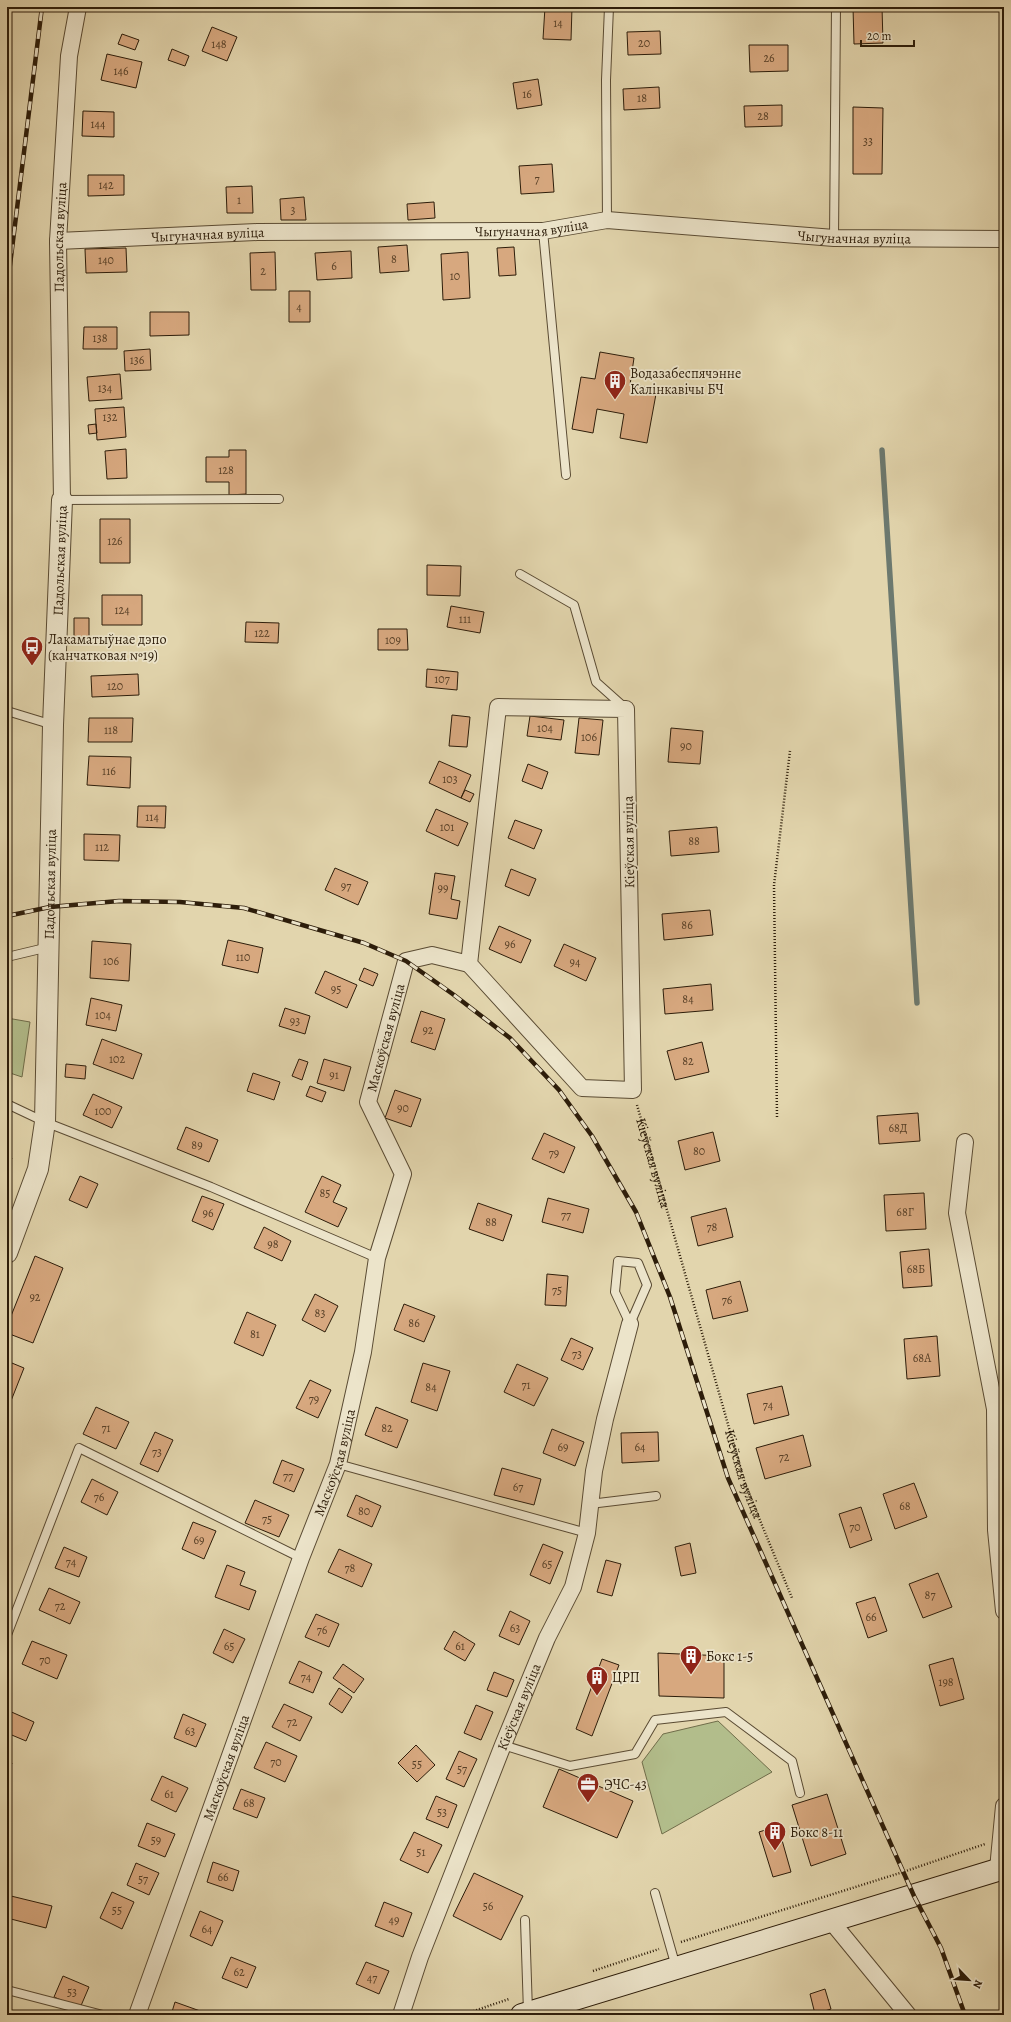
<svg xmlns="http://www.w3.org/2000/svg" width="1011" height="2022" font-family="Alegreya,serif">
	<rect width="100%" height="100%" fill="#e2d5ad"/>
	<filter id="stains"><feTurbulence type="fractalNoise" baseFrequency=".005" numOctaves="4"/><feColorMatrix values="0 0 0 0 .2 0 0 0 0 .09 0 0 0 0 .02 0 0 0 .5 -.17"/></filter>
	<radialGradient id="worn" r=".72"><stop offset=".6" stop-color="#630" stop-opacity="0"/><stop offset="1" stop-color="#630" stop-opacity=".3"/></radialGradient>
	<!-- green -->
	<path fill="#b2bd8b" stroke="#706d4a" d="M7,1018l23,4 -8,55 -15,-5z
		M718,1721l54,51 -110,62 -20,-72 21,-28z"/>
	<g fill="none" stroke-linecap="round" stroke-linejoin="round">
		<!-- stream -->
		<path stroke="#6c796f" stroke-width="5.5" d="M882,450l35,553"/>
	</g>
	<!-- building -->
	<path fill="#d7a87f" stroke="#2d1d0a" d="M545,7h27l-1,33 -28,-1z
		M853,7h29l1,36 -29,1z
		M212,27l25,10 -10,24 -25,-10z
		M660,31l1,23 -33,1 -1,-23z
		M122,34l17,6 -4,10 -17,-6z
		M749,45h39v26l-38,1z
		M172,49l17,7 -4,10 -17,-6z
		M107,54l35,8 -6,26 -35,-8z
		M538,79l4,26 -25,4 -4,-26z
		M659,87l1,21 -36,2 -1,-21z
		M782,105v21l-37,1 -1,-21z
		M853,107l30,1 -1,66h-29z
		M83,111l31,1v25l-32,-1z
		M552,164l2,28 -33,2 -2,-28z
		M88,175h36v20l-36,1z
		M252,186l1,27h-26l-1,-26z
		M304,197l2,23h-25l-1,-21z
		M434,202l1,16 -27,2 -1,-16z
		M407,245l2,26 -29,2 -2,-26z
		M514,247l2,28 -17,1 -2,-28z
		M126,248l1,24 -41,1 -1,-24z
		M351,251l1,27 -35,2 -2,-27z
		M275,252l1,38h-25l-1,-37z
		M468,252l2,46 -27,2 -2,-46z
		M289,291h21v31h-21z
		M150,312h39v23l-39,1z
		M84,327h33v22h-34z
		M150,349l1,21 -26,1 -1,-20z
		M600,352l34,6 -4,27 16,2v5l10,2 -9,49 -27,-5 4,-24 -27,-5 -4,24 -21,-4 9,-52 14,2z
		M120,374l2,25 -33,2 -2,-24z
		M124,407l2,30 -29,3 -2,-31z
		M96,424l1,9 -8,1 -1,-9z
		M126,449l1,29 -20,1 -2,-28z
		M229,450h17v44l-17,1v-13h-23v-25h23z
		M100,519h30v44h-30z
		M427,565l34,1 -1,30 -33,-1z
		M102,595h40v30h-40z
		M451,606l33,6 -4,21 -33,-6z
		M74,618h15v21h-15z
		M246,622l33,1 -1,20 -33,-1z
		M378,629h29l1,21h-30z
		M427,669l31,3 -1,18 -31,-3z
		M138,674l1,21 -47,2 -1,-21z
		M452,715l18,2 -3,30 -18,-1z
		M530,716l34,4 -3,20 -34,-4z
		M89,718h44l-1,24h-44z
		M579,718l24,2 -4,35 -24,-2z
		M671,728l32,3 -3,33 -32,-2z
		M89,756l42,1 -1,31 -43,-3z
		M439,761l32,14 -10,23 -32,-15z
		M528,764l20,8 -6,17 -20,-8z
		M465,790l9,4 -4,8 -9,-4z
		M138,806h28l-1,22 -28,-1z
		M436,809l32,14 -10,23 -32,-15z
		M515,820l27,10 -8,19 -26,-11z
		M717,827l2,25 -48,4 -2,-25z
		M84,834l36,1 -1,26 -35,-1z
		M335,868l33,14 -10,23 -33,-15z
		M511,869l25,10 -7,17 -24,-10z
		M435,873l20,3 -4,23 9,2 -3,18 -28,-5z
		M710,910l3,25 -49,5 -2,-26z
		M499,926l32,14 -10,23 -32,-14z
		M228,940l35,8 -5,25 -36,-8z
		M92,941l39,3 -2,37 -39,-3z
		M564,944l32,14 -10,23 -32,-15z
		M364,968l14,6 -5,12 -14,-6z
		M325,971l32,14 -10,23 -32,-15z
		M711,984l2,26 -48,4 -2,-25z
		M91,998l31,7 -6,26 -30,-6z
		M285,1008l25,8 -5,18 -26,-8z
		M421,1011l24,8 -10,31 -24,-8z
		M102,1039l40,15 -9,25 -40,-15z
		M702,1042l7,30 -34,8 -8,-29z
		M299,1059l9,3 -6,18 -10,-4z
		M324,1059l27,8 -7,24 -27,-8z
		M66,1064l20,2 -1,13 -20,-2z
		M253,1073l27,9 -6,18 -27,-9z
		M310,1086l16,6 -4,10 -16,-6z
		M395,1090l26,9 -10,28 -26,-9z
		M93,1094l29,13 -10,21 -29,-13z
		M918,1113l2,28 -41,3 -2,-28z
		M186,1127l32,13 -9,22 -32,-13z
		M713,1132l7,29 -35,9 -7,-29z
		M544,1133l31,14 -11,26 -32,-14z
		M7,1156l5,2 -5,11z
		M80,1176l18,8 -11,24 -18,-8z
		M322,1176l19,9 -8,17 14,6 -9,19 -33,-15z
		M924,1193l2,36 -40,2 -2,-36z
		M202,1196l22,8 -11,26 -21,-9z
		M548,1198l41,11 -6,24 -41,-11z
		M478,1203l34,12 -9,26 -34,-12z
		M726,1208l7,29 -35,9 -7,-29z
		M264,1227l27,14 -9,20 -28,-13z
		M929,1249l3,37 -29,2 -3,-36z
		M35,1256l28,12 -30,75 -26,-10v-7z
		M547,1274l21,2 -2,30 -21,-1z
		M740,1281l8,30 -35,8 -7,-29z
		M315,1294l23,12 -13,26 -23,-12z
		M404,1304l31,12 -11,26 -30,-12z
		M247,1312l29,13 -13,31 -29,-13z
		M937,1336l3,40 -33,3 -3,-40z
		M571,1338l22,10 -10,22 -22,-10z
		M7,1361l17,7 -17,43z
		M423,1363l27,8 -13,40 -26,-9z
		M517,1364l31,14 -14,28 -30,-14z
		M310,1380l21,10 -13,28 -22,-10z
		M782,1386l7,29 -35,9 -7,-30z
		M96,1407l33,15 -13,27 -33,-15z
		M376,1407l32,13 -11,28 -32,-13z
		M552,1429l32,13 -9,24 -32,-13z
		M155,1432l18,8 -15,32 -18,-8z
		M658,1432l1,29 -37,2 -1,-30z
		M803,1435l8,31 -46,13 -9,-31z
		M282,1460l22,9 -10,23 -21,-9z
		M502,1468l39,11 -7,26 -40,-10z
		M92,1479l26,13 -11,23 -26,-13z
		M914,1483l13,34 -32,12 -12,-35z
		M356,1495l25,11 -9,21 -25,-11z
		M255,1500l34,15 -10,22 -34,-14z
		M861,1507l11,33 -22,8 -11,-34z
		M193,1522l23,9 -12,28 -22,-10z
		M690,1543l6,30 -15,3 -6,-29z
		M543,1544l20,8 -13,32 -20,-9z
		M64,1547l23,10 -8,20 -24,-9z
		M339,1549l33,15 -10,23 -34,-15z
		M606,1560l15,4 -9,32 -15,-4z
		M227,1565l18,7 -5,13 16,6 -7,19 -34,-13z
		M938,1573l14,34 -29,11 -14,-34z
		M49,1588l31,14 -10,22 -31,-14z
		M875,1597l12,34 -19,7 -12,-35z
		M510,1611l20,10 -11,24 -20,-9z
		M316,1614l23,10 -10,23 -24,-10z
		M224,1629l21,10 -12,24 -20,-10z
		M454,1631l21,13 -10,17 -21,-12z
		M32,1641l35,14 -10,24 -35,-15z
		M658,1653l66,3v42l-65,-2z
		M953,1658l11,41 -24,7 -11,-41z
		M602,1659l17,6 -27,71 -16,-7z
		M299,1661l23,11 -9,21 -24,-10z
		M343,1664l21,15 -10,14 -21,-15z
		M494,1672l20,8 -7,17 -20,-7z
		M339,1688l13,9 -10,16 -13,-9z
		M284,1704l28,13 -12,24 -28,-14z
		M476,1705l17,7 -12,28 -17,-7z
		M7,1710l27,12 -8,19 -19,-8z
		M183,1714l23,10 -10,23 -22,-9z
		M266,1742l31,14 -12,26 -31,-14z
		M416,1745l19,20 -18,17 -19,-19z
		M459,1751l18,8 -13,28 -18,-8z
		M7,1761l5,2 -5,14z
		M559,1769l74,32 -16,37 -74,-31z
		M162,1776l26,12 -12,24 -25,-12z
		M241,1789l24,9 -8,20 -24,-9z
		M827,1794l19,60 -35,12 -19,-61z
		M436,1796l21,9 -9,23 -22,-9z
		M147,1823l28,11 -10,23 -27,-11z
		M778,1826l13,46 -18,5 -14,-45z
		M414,1832l28,13 -14,28 -28,-13z
		M213,1862l26,9 -6,20 -26,-9z
		M136,1863l23,10 -10,22 -22,-10z
		M474,1873l49,23 -22,44 -48,-24z
		M112,1892l22,10 -12,27 -22,-11z
		M11,1896l41,10 -6,22 -39,-10z
		M384,1902l28,11 -9,24 -28,-11z
		M200,1911l23,10 -11,25 -22,-10z
		M231,1957l25,10 -9,21 -25,-10z
		M366,1962l23,9 -10,23 -23,-10z
		M63,1976l26,11 -9,21 -26,-11z
		M825,1989l6,20 -16,5 -5,-20z
		M175,2002l28,10 -1,3h-31z"/>
	<g fill="none" stroke-linecap="round" stroke-linejoin="round">
		<!-- service casing -->
		<g stroke="#5a4b33" stroke-width="10">
			<path id="service" d="M607,220l-1,-140 3,-73
				M543,231l23,244
				M834,238l2,-231
				M62,500l217,-1
				M520,574l54,31 22,77 28,25
				M7,711l46,14
				M7,957l42,-10
				M7,1104l38,18 166,65 166,71
				M618,1261l20,2 9,22 -17,39 -15,-32z
				M338,1464l249,69
				M590,1504l66,-8
				M7,1635l72,-187 222,110
				M503,1745l67,21 65,-12 20,-34 71,-8 66,49 8,32
				M655,1893l21,74
				M525,1920l3,92
				M7,1990l96,25"/>
		</g>
		<!-- minor casing -->
		<g stroke="#5a4b33" stroke-width="18">
			<g id="minor">
				<path id="s2" d="M58,241l199,-9 286,-1 64,-11 227,18 170,1"/>
				<path id="s3" d="M62,500l-4,-259 11,-185 9,-49"/>
				<path d="M498,707l128,2 7,381 -51,-2 -113,-124z"/>
				<path d="M965,1142l-8,71 38,196 1,121 8,81"/>
				<path d="M998,1869l6,-63"/>
				<path d="M831,1921l77,94"/>
				<path id="s4" d="M137,2015l164,-457 37,-94 25,-112 14,-94 26,-84 -35,-72 38,-141 26,-6 37,9"/>
				<path id="s5" d="M401,2015l19,-58 83,-212 44,-107 26,-51 14,-54 7,-62 11,-52 25,-95"/>
			</g>
		</g>
		<!-- tertiary casing -->
		<g stroke="#5a4b33" stroke-width="22">
			<g id="tertiary">
				<path id="s6" d="M7,1253l31,-84 7,-47 8,-397 9,-225"/>
			</g>
		</g>
		<!-- secondary casing -->
		<g stroke="#2d1d0a" stroke-width="24">
			<path id="secondary" d="M522,2015l482,-147"/>
		</g>
		<!-- path -->
		<g stroke="#2d1d0a" stroke-width="2.5" stroke-dasharray="1 2" stroke-linecap="butt">
			<path id="s1" d="M637,1105l108,379 47,114"/>
			<path d="M777,1117l-3,-232 16,-134"/>
			<path d="M1001,1889l3,27"/>
			<path d="M681,1942l222,-70 82,-28"/>
			<path d="M593,1971l66,-22"/>
			<path d="M462,2015l47,-16"/>
		</g>
		<!-- service -->
		<use href="#service" stroke="#ece4ca" stroke-width="8"/>
		<!-- minor -->
		<use href="#minor" stroke="#ece4ca" stroke-width="16"/>
		<!-- tertiary -->
		<use href="#tertiary" stroke="#ece4ca" stroke-width="20"/>
		<!-- secondary -->
		<use href="#secondary" stroke="#ece4ca" stroke-width="22"/>
		<!-- rail casing -->
		<g stroke="#2d1d0a" stroke-width="4.5">
			<path id="rail" d="M7,289l35,-282
				M7,916l43,-9 69,-6 61,1 64,6 120,35 42,18 48,34 56,43 49,52 33,46 44,76 34,85 58,181 186,418 27,52 24,67"/>
		</g>
		<!-- rail -->
		<use href="#rail" stroke="#ece4ca" stroke-width="3" stroke-dasharray="9" stroke-linecap="butt"/>
	</g>
	<!-- icons -->
	<defs>
		<g id="building-pin" transform="scale(1.15)"><path d="M0 17L-7.5 6A9.5 9.5 0 1 1 7.5 6Z" fill="#8f2418" stroke="#ece4ca"/><path d="M-4-6H4V6H1V3H-1V6H-4ZM-2.5-4.3h1.7v1.8h-1.7ZM.8-4.3h1.7v1.8H.8ZM-2.5-1h1.7V.8h-1.7ZM.8-1h1.7V.8H.8Z" fill="#fff"/></g>
		<g id="bus-pin" transform="scale(1.15)"><path d="M0 17L-7.5 6A9.5 9.5 0 1 1 7.5 6Z" fill="#8f2418" stroke="#ece4ca"/><path d="M-5-6H5V4H4V6H2V4H-2V6H-4V4H-5ZM-3.5-4V0h7V-4ZM-3.5 1.2v1.5H-2V1.2ZM2 1.2v1.5H3.5V1.2Z" fill="#fff"/></g>
		<g id="office-pin" transform="scale(1.15)"><path d="M0 17L-7.5 6A9.5 9.5 0 1 1 7.5 6Z" fill="#8f2418" stroke="#ece4ca"/><path d="M-6-3h4V-5.5h4V-3h4V5H-6ZM-1-4.5V-3h2v-1.5ZM-6 0V1H6V0Z" fill="#fff"/></g>
	</defs>
	<g fill-rule="evenodd">
		<use href="#building-pin" x="615" y="381"/>
		<use href="#bus-pin" x="32" y="647"/>
		<use href="#building-pin" x="691" y="1656"/>
		<use href="#building-pin" x="597" y="1677"/>
		<use href="#office-pin" x="588" y="1784"/>
		<use href="#building-pin" x="775" y="1832"/>
	</g>
	<g text-anchor="middle" dominant-baseline="central" stroke-width="3.5" stroke-linejoin="round" paint-order="stroke">
		<!-- number labels -->
		<g font-size="12" fill="#584027">
			<text x="558" y="23">14</text>
			<text x="644" y="43">20</text>
			<text x="219" y="44">148</text>
			<text x="769" y="58">26</text>
			<text x="121" y="71">146</text>
			<text x="527" y="94">16</text>
			<text x="642" y="98">18</text>
			<text x="763" y="116">28</text>
			<text x="98" y="124">144</text>
			<text x="868" y="141">33</text>
			<text x="537" y="179">7</text>
			<text x="106" y="185">142</text>
			<text x="239" y="200">1</text>
			<text x="293" y="210">3</text>
			<text x="394" y="259">8</text>
			<text x="106" y="260">140</text>
			<text x="334" y="266">6</text>
			<text x="263" y="271">2</text>
			<text x="455" y="276">10</text>
			<text x="299" y="307">4</text>
			<text x="100" y="338">138</text>
			<text x="137" y="360">136</text>
			<text x="105" y="388">134</text>
			<text x="110" y="417">132</text>
			<text x="226" y="470">128</text>
			<text x="115" y="541">126</text>
			<text x="122" y="610">124</text>
			<text x="465" y="619">111</text>
			<text x="262" y="633">122</text>
			<text x="393" y="640">109</text>
			<text x="442" y="679">107</text>
			<text x="115" y="686">120</text>
			<text x="545" y="728">104</text>
			<text x="111" y="730">118</text>
			<text x="589" y="737">106</text>
			<text x="686" y="746">90</text>
			<text x="109" y="771">116</text>
			<text x="450" y="779">103</text>
			<text x="152" y="817">114</text>
			<text x="447" y="827">101</text>
			<text x="694" y="841">88</text>
			<text x="102" y="847">112</text>
			<text x="346" y="886">97</text>
			<text x="443" y="888">99</text>
			<text x="687" y="925">86</text>
			<text x="510" y="944">96</text>
			<text x="243" y="957">110</text>
			<text x="111" y="961">106</text>
			<text x="575" y="962">94</text>
			<text x="336" y="989">95</text>
			<text x="688" y="999">84</text>
			<text x="103" y="1015">104</text>
			<text x="295" y="1021">93</text>
			<text x="428" y="1030">92</text>
			<text x="117" y="1059">102</text>
			<text x="688" y="1061">82</text>
			<text x="334" y="1075">91</text>
			<text x="403" y="1108">90</text>
			<text x="103" y="1111">100</text>
			<text x="898" y="1128">68Д</text>
			<text x="197" y="1145">89</text>
			<text x="699" y="1151">80</text>
			<text x="554" y="1153">79</text>
			<text x="325" y="1193">85</text>
			<text x="905" y="1212">68Г</text>
			<text x="208" y="1213">96</text>
			<text x="566" y="1215">77</text>
			<text x="491" y="1222">88</text>
			<text x="712" y="1227">78</text>
			<text x="273" y="1244">98</text>
			<text x="916" y="1269">68Б</text>
			<text x="557" y="1290">75</text>
			<text x="35" y="1297">92</text>
			<text x="727" y="1300">76</text>
			<text x="320" y="1313">83</text>
			<text x="414" y="1323">86</text>
			<text x="255" y="1334">81</text>
			<text x="577" y="1354">73</text>
			<text x="922" y="1358">68А</text>
			<text x="526" y="1385">71</text>
			<text x="431" y="1387">84</text>
			<text x="314" y="1399">79</text>
			<text x="768" y="1405">74</text>
			<text x="106" y="1428">71</text>
			<text x="387" y="1428">82</text>
			<text x="563" y="1447">69</text>
			<text x="640" y="1447">64</text>
			<text x="157" y="1452">73</text>
			<text x="784" y="1457">72</text>
			<text x="288" y="1476">77</text>
			<text x="518" y="1487">67</text>
			<text x="99" y="1497">76</text>
			<text x="905" y="1506">68</text>
			<text x="364" y="1511">80</text>
			<text x="267" y="1519">75</text>
			<text x="855" y="1527">70</text>
			<text x="199" y="1540">69</text>
			<text x="71" y="1562">74</text>
			<text x="547" y="1564">65</text>
			<text x="350" y="1568">78</text>
			<text x="930" y="1595">87</text>
			<text x="60" y="1606">72</text>
			<text x="871" y="1617">66</text>
			<text x="515" y="1628">63</text>
			<text x="322" y="1630">76</text>
			<text x="229" y="1646">65</text>
			<text x="460" y="1646">61</text>
			<text x="45" y="1660">70</text>
			<text x="306" y="1677">74</text>
			<text x="946" y="1682">198</text>
			<text x="292" y="1722">72</text>
			<text x="190" y="1731">63</text>
			<text x="276" y="1762">70</text>
			<text x="417" y="1764">55</text>
			<text x="462" y="1769">57</text>
			<text x="169" y="1794">61</text>
			<text x="249" y="1803">68</text>
			<text x="442" y="1812">53</text>
			<text x="156" y="1840">59</text>
			<text x="421" y="1852">51</text>
			<text x="223" y="1877">66</text>
			<text x="143" y="1879">57</text>
			<text x="488" y="1906">56</text>
			<text x="117" y="1910">55</text>
			<text x="394" y="1920">49</text>
			<text x="207" y="1929">64</text>
			<text x="239" y="1972">62</text>
			<text x="372" y="1978">47</text>
			<text x="72" y="1992">53</text>
		</g>
		<!-- street labels -->
		<g font-size="14" fill="#2d1d0a" stroke="#ece4ca">
			<text stroke="none"><textPath href="#s2" startOffset="474">Чыгуначная вуліца</textPath></text>
			<text stroke="none"><textPath href="#s2" startOffset="150">Чыгуначная вуліца</textPath></text>
			<text stroke="none"><textPath href="#s3" startOffset="263">Падольская вуліца</textPath></text>
			<text stroke="none"><textPath href="#s2" startOffset="798">Чыгуначная вуліца</textPath></text>
			<text stroke="none"><textPath href="#s6" startOffset="699">Падольская вуліца</textPath></text>
			<text transform="translate(629 842) rotate(-91)">Кіеўская вуліца</text>
			<text stroke="none"><textPath href="#s6" startOffset="375">Падольская вуліца</textPath></text>
			<text stroke="none"><textPath href="#s4" startOffset="1031">Маскоўская вуліца</textPath></text>
			<text stroke="none"><textPath href="#s1" startOffset="60">Кіеўская вуліца</textPath></text>
			<text stroke="none"><textPath href="#s4" startOffset="587">Маскоўская вуліца</textPath></text>
			<text stroke="none"><textPath href="#s1" startOffset="384">Кіеўская вуліца</textPath></text>
			<text stroke="none"><textPath href="#s5" startOffset="330">Кіеўская вуліца</textPath></text>
			<text stroke="none"><textPath href="#s4" startOffset="263">Маскоўская вуліца</textPath></text>
		</g>
		<!-- poi labels -->
		<g font-size="14" fill="#2d1d0a" stroke="#ece4ca" text-anchor="start">
			<text x="630" y="373">Водазабеспячэнне<tspan x="630" dy="16">Калінкавічы БЧ</tspan></text>
			<text x="48" y="639">Лакаматыўнае дэпо<tspan x="48" dy="16">(канчатковая №19)</tspan></text>
			<text x="706" y="1656">Бокс 1-5</text>
			<text x="612" y="1677">ЦРП</text>
			<text x="604" y="1784">ЭЧС-43</text>
			<text x="790" y="1832">Бокс 8-11</text>
		</g>
	</g>
	<!-- margin -->
	<rect width="1011" height="2022" fill="none" stroke="#e2d5ad" stroke-width="24"/>
	<rect x="8" y="8" width="995" height="2006" fill="none" stroke="#2d1d0a" stroke-width="2"/>
	<rect x="12" y="12" width="987" height="1998" fill="none" stroke="#2d1d0a"/>
	<!-- north arrow -->
	<g transform="translate(969 1980) rotate(115)" stroke="#ece4ca" stroke-width="3" paint-order="stroke">
	<path d="M0-3L7 15L0 10L-7 15Z" fill="#2d1d0a"/>
	<text y="-6" font-size="11" font-weight="bold" text-anchor="middle" fill="#2d1d0a">N</text>
	</g>
	<!-- scale -->
	<path d="M861 40v6h53v-6" fill="none" stroke="#2d1d0a" stroke-width="2"/>
	<text x="867" y="40" font-size="12" fill="#2d1d0a" stroke="#ece4ca" stroke-width="3" paint-order="stroke">20 m</text>
	<rect width="100%" height="100%" filter="url(#stains)"/>
	<rect width="100%" height="100%" fill="url(#worn)"/>
</svg>
